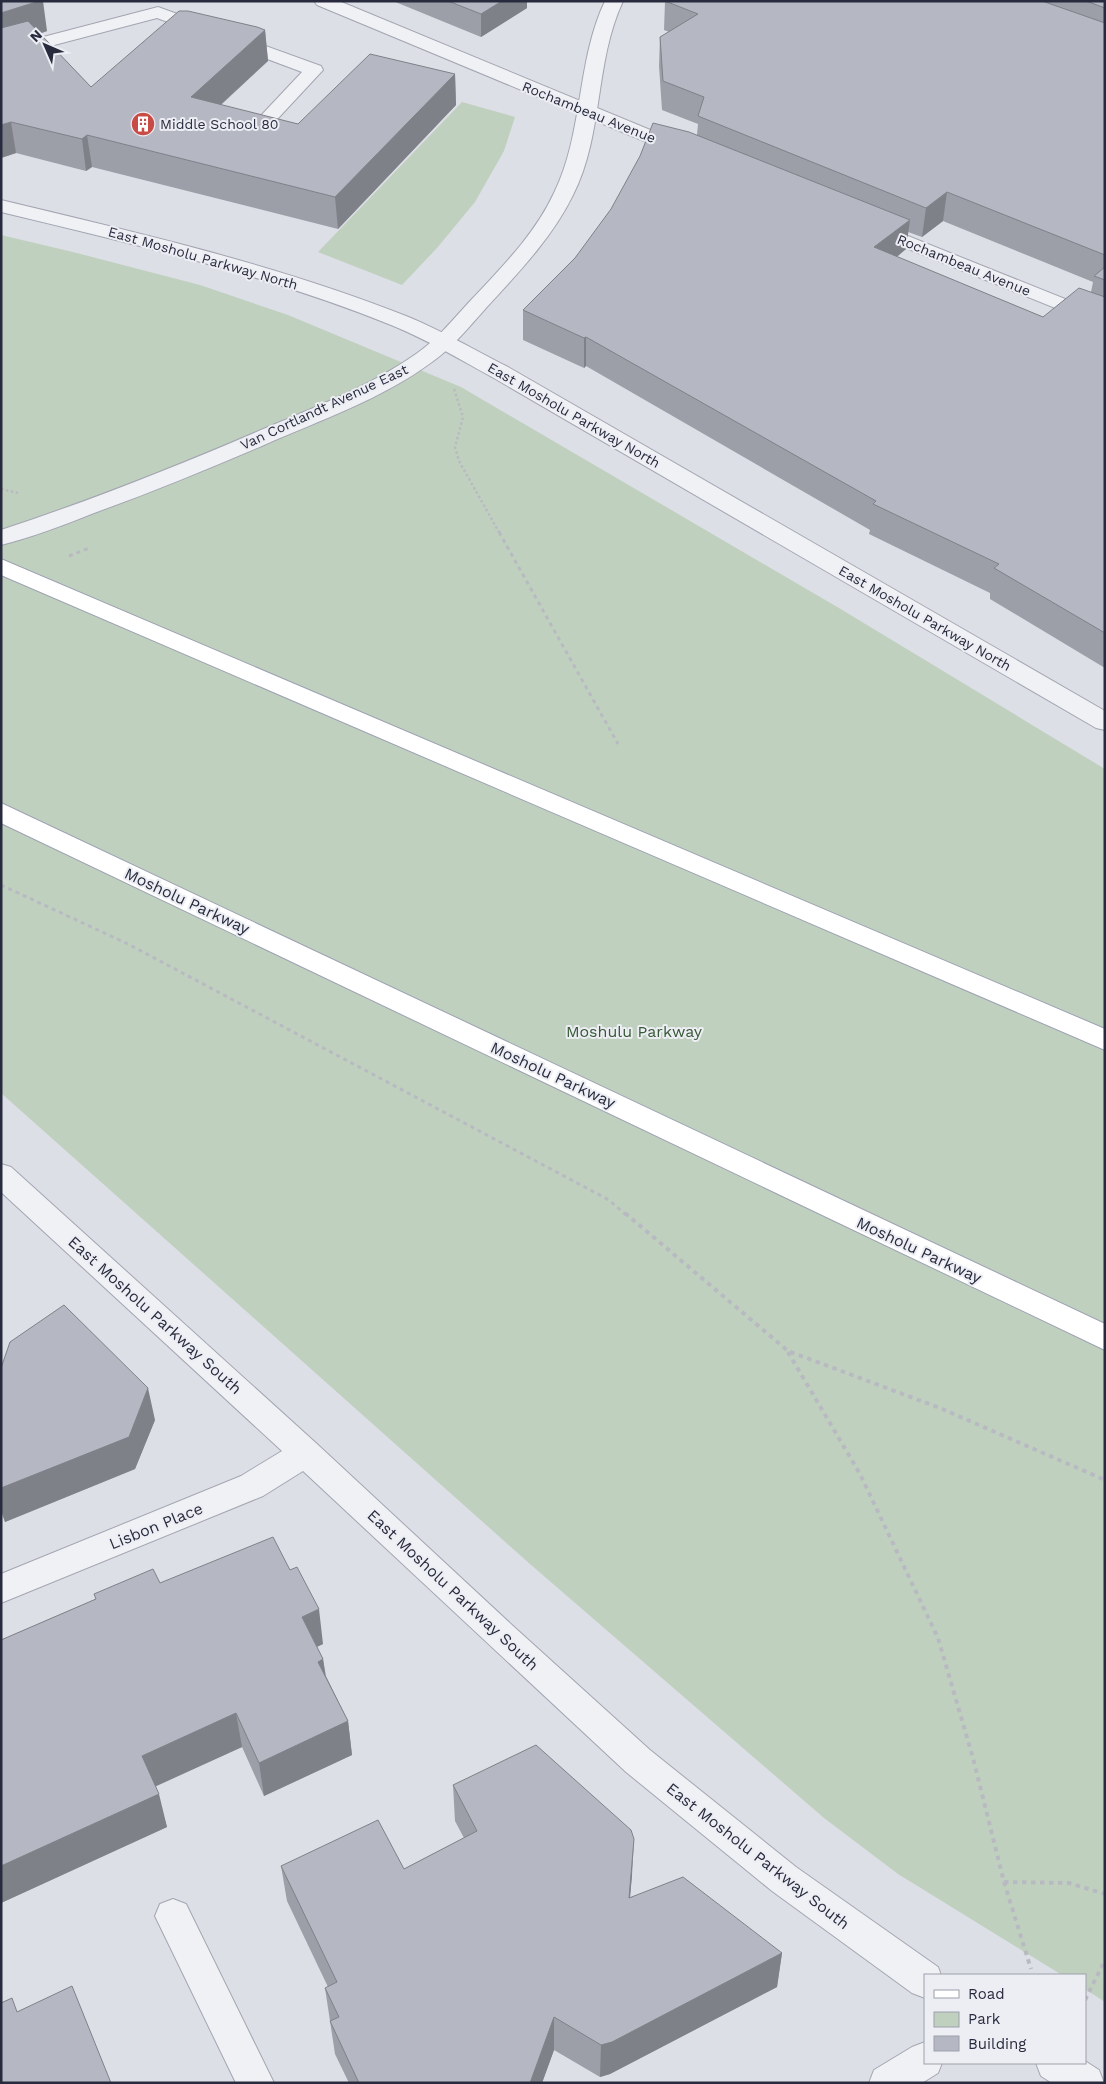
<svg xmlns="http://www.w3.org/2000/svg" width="1106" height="2084" font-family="'Work Sans',sans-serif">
	<rect width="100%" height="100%" fill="#dddfe7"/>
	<!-- green -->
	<path fill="#c0d0bf" d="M462,102l53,15 -11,34 -29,51 -38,46 -35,37 -84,-33z
		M1,235l72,17 127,33 88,30 173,72 378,221 266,161v1233l-20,-13v-14h-23l-164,-101 -74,-56 -294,-254 -529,-471z"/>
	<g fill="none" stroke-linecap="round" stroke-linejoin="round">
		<!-- service casing -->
		<g stroke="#a3a5b1" stroke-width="2">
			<path id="service" d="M158,7l163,59 2,4 -54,58 -7,2 -7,-2 -2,-4 49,-52 -145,-54 -156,41v-11z
				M173,1899l13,5 88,179h-38l-81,-167 5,-12z"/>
		</g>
		<!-- minor casing -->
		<g stroke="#a3a5b1" stroke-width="2">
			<path id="minor" d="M314,1h25l350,145 3,4 -3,4 -7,2 -7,-2 -358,-149z
				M1,200c137,33 274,64 405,116 35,14 68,34 102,51l597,344v19l-9,-2 -604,-351c-33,-18 -66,-38 -101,-52 -126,-51 -258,-81 -390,-113z
				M873,222l232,93v13l-239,-96 -3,-4 3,-4z
				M1,1164l10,3 306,277 196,182 137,124 146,117 142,100 3,8h-16v23l-13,-5 -140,-102 -146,-119 -323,-301 -40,25 -262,107v-29l240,-98 41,-25 -281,-259z
				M1085,2061l14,9 5,13h-52l-11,-7 -5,-13h49z"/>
		</g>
		<!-- tertiary casing -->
		<g stroke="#a3a5b1" stroke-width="2">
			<path id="tertiary" d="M605,1h18c-29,62 -19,133 -50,194 -21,43 -55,78 -87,113 -17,19 -33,39 -54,54 -50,37 -111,58 -168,83 -56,24 -112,47 -170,68 -30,12 -61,24 -93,32v-15c88,-29 174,-63 260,-100 52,-22 108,-43 155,-76 22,-15 38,-36 56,-55 30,-32 63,-65 82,-106 30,-61 22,-131 51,-192z
				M925,2042v21h17l-4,10 -16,10h-53l5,-13 38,-23z"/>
		</g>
		<!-- primary casing -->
		<g stroke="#9da2b2" stroke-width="2">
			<path id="primary" d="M1,559l1104,470v21l-1104,-475z
				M1,803l1104,521v26l-1104,-527z"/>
		</g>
		<!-- path-far2 -->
		<path stroke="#b8bac1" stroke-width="2.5" stroke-dasharray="2.5 2.5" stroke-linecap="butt" d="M454,389l9,28 -8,30 4,14 41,73
			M1,489l17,4"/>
		<!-- path-far1 -->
		<path stroke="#b8bac1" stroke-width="3" stroke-dasharray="4 4" stroke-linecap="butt" d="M499,532l119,212
			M69,556l20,-8
			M1,885l127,59 481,256 17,15"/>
		<!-- path -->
		<path stroke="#b8bac1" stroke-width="4" stroke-dasharray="4.5 4.5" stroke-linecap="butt" d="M625,1213l163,138 152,57 165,72
			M788,1352l72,122 78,164 35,120 31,124 27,87
			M1004,1882l65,1 36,11
			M1085,2000l20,-40"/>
		<!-- service -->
		<use href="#service" fill="#f0f1f5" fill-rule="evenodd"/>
		<!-- minor -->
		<use href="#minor" fill="#f0f1f5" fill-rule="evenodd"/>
		<!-- tertiary -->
		<use href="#tertiary" fill="#f0f1f5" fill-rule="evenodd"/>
		<!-- primary -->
		<use href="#primary" fill="#fff" fill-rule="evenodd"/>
	</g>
	<!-- wall -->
	<path fill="#9c9ea8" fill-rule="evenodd" d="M1,1l46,30 -7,3 51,53 174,-57 3,31 -47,44 77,19 157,-50 1,31 -118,124 -246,-62 -6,4 -70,-18 -15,5z
		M393,1h134v7l-46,29z
		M665,1h440v667l-115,-69v-6l-121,-59 1,-4 -284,-164 -2,2 -61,-28v-30l174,-175 1,-11 -36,-14 -3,-44 1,-29 9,-5 -5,-2zM943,221l150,61 -2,10 -48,25 -146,-60 9,-8 2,-17 14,5z
		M1,1368l154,52 -20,49 -130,53 -4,-10z
		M160,1583l163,61 -6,3 6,12 3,17 22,45 4,34 -88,41 -22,-49 -87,39 12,41 -166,76v-263l95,-41 -2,-5z
		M453,1785l179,90 -2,22 152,56 -5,34 -167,87 -10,3 -46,-27 -12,33h-193l-14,-29 -10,-66 3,-1 -41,-86 -6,-35 123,3 60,-31 -9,-17z"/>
	<!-- shaded-wall -->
	<path fill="#7f8188" d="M39,1h4l4,30 -46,15v-33z
		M502,1h25v7l-46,29v-23z
		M265,30l3,31 -74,68 -3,-32z
		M455,74l1,31 -118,124 -3,-32z
		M11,122l5,31 -15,5v-33z
		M87,135l5,32 -6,4 -4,-32z
		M947,192l-4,29 -21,16 4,-29z
		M910,220l-4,29 -35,28 3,-30z
		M586,337v29l-2,2v-30z
		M148,1388l7,32 -20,49 -130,53 -4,-14v-20z
		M319,1609l4,35 -16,7 -5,-34z
		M323,1659l5,34 -10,-31z
		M236,1713l6,34 -92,42 -8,-33z
		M348,1721l4,34 -88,41 -5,-33z
		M159,1794l8,33 -166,76v-37z
		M634,1839l-2,36 -5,57 2,-34z
		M782,1953l-5,34 -167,87 -10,3 1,-32z
		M554,2017v33l-12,33h-12z"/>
	<!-- building -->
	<path fill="#b5b8c3" stroke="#7f8188" d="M1,1h38l-38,12z
		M448,1h54l-21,13z
		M665,1h377l63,22v232l-158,-63 -21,16 -228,-92 6,-19 -41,-16 -3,-44 38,-23z
		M1086,1h19v7z
		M179,11h9l69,16 8,3 -74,67 107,27 72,-70 85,20 -120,123 -248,-62 -5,4 -71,-17 -10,3v-97l27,-7 63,66z
		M653,123l36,9 221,88 -36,27 169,70 36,-29 26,9v336l-111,-65 5,-4 -126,-60 3,-3 -290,-164 -2,1 -61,-28 52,-52 36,-49 29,-53z
		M1105,267v13l-11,-4z
		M64,1305l84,83 -19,49 -128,51v-120l9,-26z
		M273,1537l17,33 7,-3 22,42 -17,8 21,42 -5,3 30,59 -89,42 -23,-50 -94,43 17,38 -158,72v-226l95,-41 -2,-5 59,-25 7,14z
		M536,1745l95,85 3,9 -5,59 54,-21 99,76 -170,89 -11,3 -47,-28 -24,66h-171l-29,-62 9,-4 -14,-29 12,-6 -56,-116 97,-46 26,49 73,-38 -24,-46z
		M72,1986l39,97h-110v-80l11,-5 5,14z"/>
	<!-- icons -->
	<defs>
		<g id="building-disc" transform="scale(1.25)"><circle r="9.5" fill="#c84b46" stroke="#edeef4"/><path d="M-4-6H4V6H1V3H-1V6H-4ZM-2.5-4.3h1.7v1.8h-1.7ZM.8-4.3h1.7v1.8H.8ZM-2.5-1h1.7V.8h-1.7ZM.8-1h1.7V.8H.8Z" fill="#fff"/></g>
	</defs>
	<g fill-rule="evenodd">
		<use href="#building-disc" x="143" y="124"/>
	</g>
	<g text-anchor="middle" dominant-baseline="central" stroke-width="4" stroke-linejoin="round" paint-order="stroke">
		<!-- far-street labels -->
		<g font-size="14" fill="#272b3d" stroke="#edeef4">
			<text transform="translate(589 112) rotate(22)">Rochambeau Avenue</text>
			<text transform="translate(203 258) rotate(16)">East Mosholu Parkway North</text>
			<text transform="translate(964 265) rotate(22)">Rochambeau Avenue</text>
			<text transform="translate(324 407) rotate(-25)">Van Cortlandt Avenue East</text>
			<text transform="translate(574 415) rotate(30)">East Mosholu Parkway North</text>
			<text transform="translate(925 618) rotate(30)">East Mosholu Parkway North</text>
		</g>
		<!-- far-poi labels -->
		<g font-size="14" fill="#272b3d" stroke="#edeef4" text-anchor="start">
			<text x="160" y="124">Middle School 80</text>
		</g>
		<!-- street labels -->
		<g font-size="16" fill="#272b3d" stroke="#edeef4">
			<text transform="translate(187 901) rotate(25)">Mosholu Parkway</text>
			<text transform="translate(553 1075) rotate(25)">Mosholu Parkway</text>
			<text transform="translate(919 1250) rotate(25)">Mosholu Parkway</text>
			<text transform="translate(155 1315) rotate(42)">East Mosholu Parkway South</text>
			<text transform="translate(156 1526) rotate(-22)">Lisbon Place</text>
			<text transform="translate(453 1590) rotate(43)">East Mosholu Parkway South</text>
			<text transform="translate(758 1856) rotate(38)">East Mosholu Parkway South</text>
		</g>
		<!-- park labels -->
		<g font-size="16" fill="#355835" stroke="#edeef4">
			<text x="634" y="1031">Moshulu Parkway</text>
		</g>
	</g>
	<!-- border -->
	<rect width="1106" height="2084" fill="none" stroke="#272b3d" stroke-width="5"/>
	<!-- legend -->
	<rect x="924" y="1974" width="162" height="90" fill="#edeef4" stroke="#9ea0ab"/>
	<rect x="934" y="1990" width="25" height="8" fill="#ffffff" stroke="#9ea0ab"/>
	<text x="968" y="1999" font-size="15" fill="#272b3d">Road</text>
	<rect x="934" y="2012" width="25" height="15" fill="#c0d0bf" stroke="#9ea0ab"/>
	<text x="968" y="2024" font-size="15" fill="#272b3d">Park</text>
	<rect x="934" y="2036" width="25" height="15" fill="#b5b8c3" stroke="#9ea0ab"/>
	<text x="968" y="2049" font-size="15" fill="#272b3d">Building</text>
	<!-- north arrow -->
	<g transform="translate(45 45) rotate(315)" stroke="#edeef4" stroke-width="4" paint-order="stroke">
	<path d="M0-4L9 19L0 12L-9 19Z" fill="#272b3d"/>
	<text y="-8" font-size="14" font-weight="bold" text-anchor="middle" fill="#272b3d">N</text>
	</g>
</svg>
